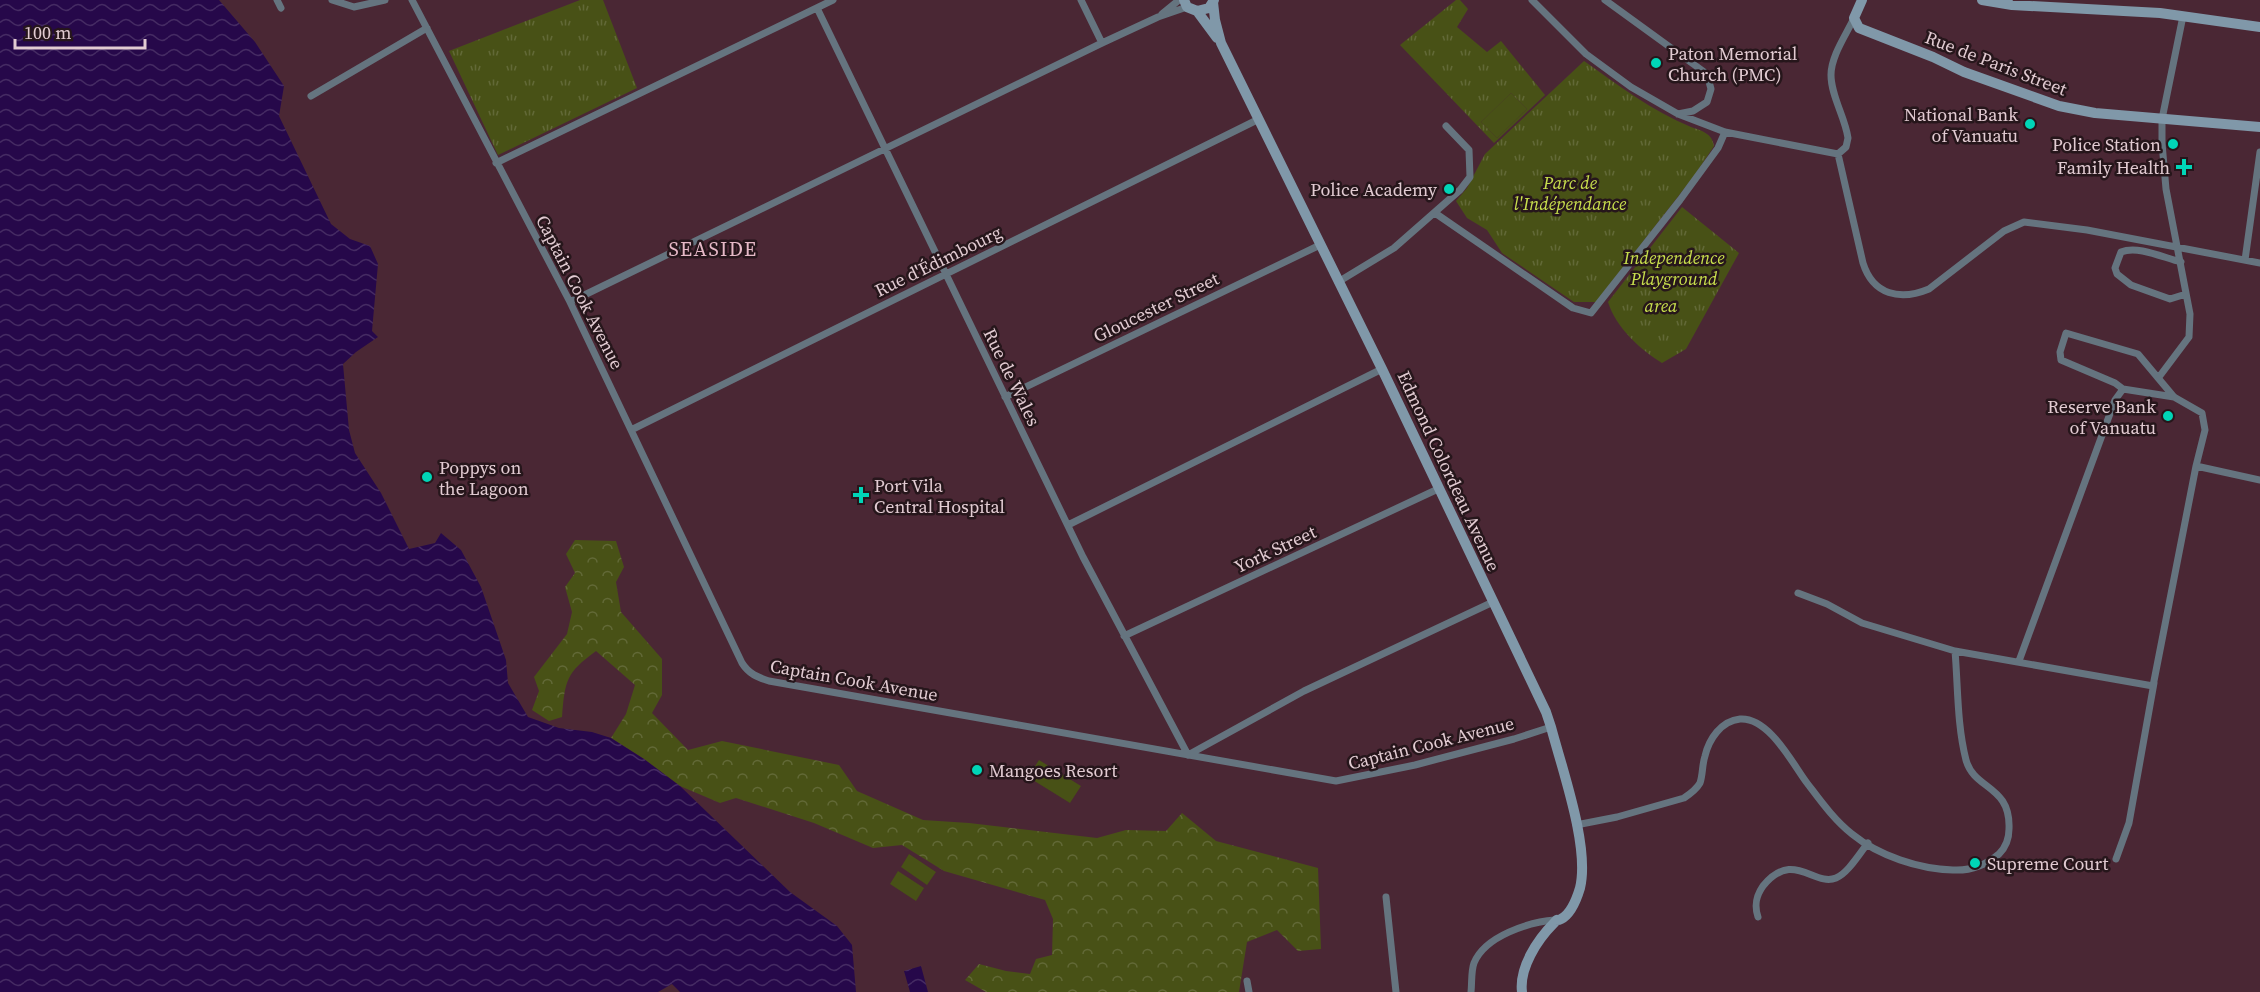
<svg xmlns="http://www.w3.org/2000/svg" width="2260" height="992" font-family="'Source Serif 4',serif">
	<defs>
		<pattern id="forest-crowns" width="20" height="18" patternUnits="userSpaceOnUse" patternTransform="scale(1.5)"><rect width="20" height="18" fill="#485116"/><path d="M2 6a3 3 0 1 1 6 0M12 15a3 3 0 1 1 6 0" fill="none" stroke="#626937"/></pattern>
		<pattern id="park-tufts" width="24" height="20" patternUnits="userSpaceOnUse" patternTransform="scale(1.5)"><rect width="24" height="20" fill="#485116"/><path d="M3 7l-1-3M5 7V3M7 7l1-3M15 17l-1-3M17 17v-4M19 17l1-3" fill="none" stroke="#626937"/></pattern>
		<pattern id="water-waves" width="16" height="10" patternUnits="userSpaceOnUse" patternTransform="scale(1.5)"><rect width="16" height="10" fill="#26084a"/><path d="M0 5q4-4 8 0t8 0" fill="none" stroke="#452b63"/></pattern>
	</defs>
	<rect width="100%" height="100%" fill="#4a2734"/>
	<!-- grass -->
	<path fill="#485116" d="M1511,93l16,16 -30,29 -16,-16z
		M1039,760l42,26 -11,17 -42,-26z
		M909,854l27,18 -9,13 -26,-18z
		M898,871l26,17 -8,13 -26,-17z"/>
	<!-- forest -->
	<path fill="url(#forest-crowns)" d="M575,540l41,1 8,26 -8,15 5,30 41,47v36l-10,18 36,37 34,-9 117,24 18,26 66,29 46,3 128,15 29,-8 40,1 16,-18 34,28 102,27 3,81 -23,2 -21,-21 -30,12 -8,50h-253l-21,-12 14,-16 27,7 24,3 6,-15 16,-4 1,-36 -8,-19 -101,-29 -42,-26 -29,3 -59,-25 -78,-25 -16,5 -40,-17 -36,-27 -33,-21 15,-24 9,-29 -39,-34c-30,22 -31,29 -34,66l-13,4 -17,-11 7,-19 -5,-14 33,-43 5,-22 -7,-25 10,-14 -9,-19z"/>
	<!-- park -->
	<path fill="url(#park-tufts)" fill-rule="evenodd" d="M580,0h23l34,88 -139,67 -49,-104z
		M1456,0h4l8,9 -11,18 30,25 14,-11 44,54 -51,48 -94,-98zM1511,93l16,16 -30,29 -16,-16z
		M1584,61c34,24 68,50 107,66 11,4 21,6 23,19l-20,30 -98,126h-22l-72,-49 -15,-23 -20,-12 -11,-17 11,-13 18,-34z
		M1682,207l57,46 -53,96 -24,14c-22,-14 -46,-35 -54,-61z"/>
	<!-- water -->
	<path fill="url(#water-waves)" d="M0,0h219l36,42 29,44 -5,30 52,108 19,15 20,7 8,18 -6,67 6,6 -22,15 -13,12 6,66 6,23 26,40 28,56 26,-6 6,-10 20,17 20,37 25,73 2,23 20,34 31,11 33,4 19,6 33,21 36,27 110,106 47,34 15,19 4,47h-176l-8,-8 -14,8h-658z
		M921,966l7,26h-18l-6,-21z"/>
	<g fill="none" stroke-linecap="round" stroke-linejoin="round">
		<!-- street -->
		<path stroke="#65747f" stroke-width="7" d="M277,0l4,8
			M332,0l22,7 31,-7
			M412,0l158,302 172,361c7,11 15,14 27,18l567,100 79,-16 99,-26 37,-12
			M1081,0l21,43
			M1532,0l54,54 45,33 47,27 47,18 113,22
			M1605,0l102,74 4,15 -4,13 -14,9 -15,3
			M817,8l266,549 105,198
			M1162,14l17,-14
			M1854,18c-8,17 -23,38 -23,57 0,21 14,42 17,63l-2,9 -8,7 25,109c10,32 37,38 66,26l75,-58 20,-9 63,8 173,33
			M311,96l116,-68
			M496,163l337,-163
			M1435,213l138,95 18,5 89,-113 38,-52 7,-16
			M2245,260l15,-108
			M2181,262c-17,-4 -43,-17 -60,-10l-6,16 2,6 14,11 39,14 16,-5
			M1338,282l56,-34 66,-58 10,-13 -1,-27 -23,-24
			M570,302l532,-259 56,-26 29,-10
			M2159,377l30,-40 1,-23 -24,-125 -4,-46v-24l21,-103
			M1005,397l315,-152
			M631,430l628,-311
			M2196,466l64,14
			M1068,525l314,-156
			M1798,593l29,11 35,19 93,28
			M1124,636l314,-147
			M2019,661l96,-261 8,-11
			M1188,755l116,-64 189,-89
			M1576,825l41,-8 67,-19c6,-4 12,-8 16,-15 3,-9 2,-18 5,-27 4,-17 16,-35 35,-37 29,-2 52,44 67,64 13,17 27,37 45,51 27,22 67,35 101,36 18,1 33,-5 46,-16 7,-7 10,-15 10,-25 2,-44 -35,-39 -43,-69 -9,-35 -8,-74 -11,-109l198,35 43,-220 9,-36 -3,-17 -28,-16 -36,-43 -72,-21 -6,19 1,8 54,23 8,6 51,8
			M2116,859l13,-36 25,-140
			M1386,897l10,95
			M1758,917c-4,-12 -2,-21 5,-31 30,-37 51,1 73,-8 12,-5 23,-24 32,-35
			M1247,981l2,11
			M1471,992c1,-9 0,-21 3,-29 11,-27 55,-41 81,-43"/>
		<!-- secondary -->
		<path stroke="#8098a9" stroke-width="10" d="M1184,0l3,7 10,4 12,-3 5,-8
			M1862,0l-8,18 5,10 74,29 31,15 95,34 36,7 165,14
			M1982,0l30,5 148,8 100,14
			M1213,2l2,18 6,23 161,326 164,343 5,15c11,42 39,120 29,161 -3,10 -9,26 -19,31 -6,3 -2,-2 -7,4 -17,17 -35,45 -32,69
			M1197,11l20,27"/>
	</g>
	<!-- markers -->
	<g fill="#00d5b7" stroke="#26161b" stroke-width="2">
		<circle cx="1656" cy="63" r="6"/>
		<circle cx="2030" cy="124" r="6"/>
		<circle cx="2173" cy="144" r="6"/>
		<path d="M2181 158h6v6h6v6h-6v6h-6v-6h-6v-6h6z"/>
		<circle cx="1449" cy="189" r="6"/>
		<circle cx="2168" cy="416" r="6"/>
		<circle cx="427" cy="477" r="6"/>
		<path d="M858 486h6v6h6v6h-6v6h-6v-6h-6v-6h6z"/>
		<circle cx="977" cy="770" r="6"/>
		<circle cx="1975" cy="863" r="6"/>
	</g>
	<g text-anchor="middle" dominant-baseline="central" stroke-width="5" stroke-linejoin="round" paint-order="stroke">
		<!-- poi labels -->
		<g font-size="18" fill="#e2cbd2" stroke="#26161b" text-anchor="start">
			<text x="1668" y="53">Paton Memorial<tspan x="1668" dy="21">Church (PMC)</tspan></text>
			<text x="2018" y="114" text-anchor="end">National Bank<tspan x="2018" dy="21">of Vanuatu</tspan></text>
			<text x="2161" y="144" text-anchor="end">Police Station</text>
			<text x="2170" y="167" text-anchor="end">Family Health</text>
			<text x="1437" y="189" text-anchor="end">Police Academy</text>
			<text x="2156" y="406" text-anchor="end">Reserve Bank<tspan x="2156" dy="21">of Vanuatu</tspan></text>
			<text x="439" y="467">Poppys on<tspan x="439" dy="21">the Lagoon</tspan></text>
			<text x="874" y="485">Port Vila<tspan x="874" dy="21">Central Hospital</tspan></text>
			<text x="989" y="770">Mangoes Resort</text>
			<text x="1987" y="863">Supreme Court</text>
		</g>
		<!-- street labels -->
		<g font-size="18" fill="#e2cbd2" stroke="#26161b">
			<text transform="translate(1996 63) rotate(21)">Rue de Paris Street</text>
			<text transform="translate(938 261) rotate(-26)">Rue d'Édimbourg</text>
			<text transform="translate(580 292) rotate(63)">Captain Cook Avenue</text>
			<text transform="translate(1156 307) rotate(-26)">Gloucester Street</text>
			<text transform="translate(1012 377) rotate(64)">Rue de Wales</text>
			<text transform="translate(1449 471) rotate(65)">Edmond Colordeau Avenue</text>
			<text transform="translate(1275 549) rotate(-25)">York Street</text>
			<text transform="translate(854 680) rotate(10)">Captain Cook Avenue</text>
			<text transform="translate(1431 743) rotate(-14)">Captain Cook Avenue</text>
		</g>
		<!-- park labels -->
		<g font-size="18" font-style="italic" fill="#c8df4d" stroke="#26161b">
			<text x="1570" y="182">Parc de<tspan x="1570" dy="21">l'Indépendance</tspan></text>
			<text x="1674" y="257">Independence<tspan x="1674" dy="21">Playground</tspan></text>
			<text x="1661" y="305">area</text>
		</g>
		<!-- neighbourhood labels -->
		<g font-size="20" letter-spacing="1.5" fill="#e6b9c7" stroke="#26161b">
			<text x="713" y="249">SEASIDE</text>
		</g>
	</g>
	<!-- scale -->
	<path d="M15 39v9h130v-9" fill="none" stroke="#e2cbd2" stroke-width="3"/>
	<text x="24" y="39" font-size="18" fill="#e2cbd2" stroke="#26161b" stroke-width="4.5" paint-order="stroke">100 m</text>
</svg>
